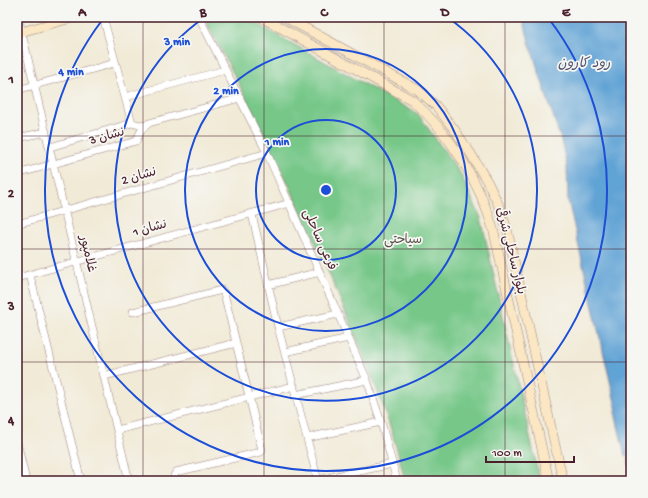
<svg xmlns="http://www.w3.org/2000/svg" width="648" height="498" font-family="'Gochi Hand','Playpen Sans Arabic',sans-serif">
	<rect width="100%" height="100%" fill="#f6f6f2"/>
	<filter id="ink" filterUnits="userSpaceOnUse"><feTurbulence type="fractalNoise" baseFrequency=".025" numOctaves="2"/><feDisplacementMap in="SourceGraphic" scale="8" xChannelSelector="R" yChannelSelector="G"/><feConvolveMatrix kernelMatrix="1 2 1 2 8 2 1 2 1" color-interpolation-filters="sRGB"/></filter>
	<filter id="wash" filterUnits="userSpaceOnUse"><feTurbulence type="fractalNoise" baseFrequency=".012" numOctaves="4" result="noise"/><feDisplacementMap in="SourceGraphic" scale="16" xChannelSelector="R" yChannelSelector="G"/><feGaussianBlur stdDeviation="0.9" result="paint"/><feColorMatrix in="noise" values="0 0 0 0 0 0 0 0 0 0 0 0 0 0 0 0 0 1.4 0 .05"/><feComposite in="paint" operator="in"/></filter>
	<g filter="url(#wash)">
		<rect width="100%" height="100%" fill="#f1ead6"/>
		<!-- green -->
		<path fill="#76c788" stroke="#60735a" d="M203,17h42l173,97 42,59 21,45 59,263h-135c-14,-63 -40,-123 -65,-182 -41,-96 -86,-190 -137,-282z"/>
		<!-- water -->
		<path fill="#61a3d5" stroke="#566180" d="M523,17h108v456l-4,-17h-2l-10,-44 2,-1 -49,-211 -1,-33 -6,-27 -32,-98z"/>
	</g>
	<g filter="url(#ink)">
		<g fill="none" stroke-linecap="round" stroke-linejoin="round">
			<!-- street casing -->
			<g stroke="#9e8480" stroke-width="8">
				<path id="street" d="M18,17l111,464
					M103,17l29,106
					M199,17l68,136 100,227 14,42 16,59
					M17,90l98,-27
					M125,97l100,-27
					M17,138l29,-6
					M50,147l82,-24 12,3
					M17,174l119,-33 6,-12 7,-6 91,-25
					M252,214l26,113 40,154
					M17,224l250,-71
					M30,275l51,206
					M17,278l273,-75
					M268,285l52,-13
					M133,312l89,-22 2,3 38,157 -1,2 -85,20 -2,4 2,5
					M278,327l60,-13
					M285,352l64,-14
					M104,376l132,-33
					M295,395l72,-15
					M117,430l177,-44
					M307,438l74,-16
					M17,442l9,39
					M318,480l74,-16"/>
			</g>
			<!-- secondary casing -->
			<g stroke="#9e8480" stroke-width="10">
				<path id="secondary" d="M261,17l151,83c39,34 68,83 82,132l55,249
					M285,17l133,73 18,16 18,23 17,25 17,29 11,23 8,23 56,252
					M17,33l58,-16"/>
			</g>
			<!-- street -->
			<use href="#street" stroke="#fff" stroke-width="7"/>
			<!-- secondary -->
			<use href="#secondary" stroke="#fbe7c3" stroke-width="9"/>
		</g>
	</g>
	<!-- grid -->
	<path fill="none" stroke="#4a1f2b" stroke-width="1" stroke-opacity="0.55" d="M143,17v464M264,17v464M384,17v464M505,17v464M17,136h614M17,249h614M17,362h614"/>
	<!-- distance rings -->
	<g fill="none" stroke="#1d4ed8" stroke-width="2">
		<circle cx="326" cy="190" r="70"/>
		<circle cx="326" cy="190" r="141"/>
		<path d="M447 17A211 211 0 1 1 205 17"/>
		<path d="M549 19A281 281 0 1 1 103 19"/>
	</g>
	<g text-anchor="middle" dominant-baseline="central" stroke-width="3.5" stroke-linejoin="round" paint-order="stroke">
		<!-- street labels -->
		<g font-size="13" fill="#4a1f2b" stroke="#f6f6f2">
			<text transform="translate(107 137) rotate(-15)">نشان 3</text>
			<text transform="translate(139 177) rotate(-16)">نشان 2</text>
			<text transform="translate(150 229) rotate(-15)">نشان 1</text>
			<text transform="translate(319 240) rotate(66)">فرعی ساحلی</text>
			<text transform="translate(510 251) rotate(76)">بلوار ساحلی شرقی</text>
			<text transform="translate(87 254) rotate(77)">غلامپور</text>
		</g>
		<!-- park labels -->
		<g font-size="13" fill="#575147" stroke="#f6f6f2">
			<text x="403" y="240">سیاحتی</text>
		</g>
		<!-- water labels -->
		<g font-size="14" font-style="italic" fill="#53546f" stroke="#f6f6f2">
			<text x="584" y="64">رود کارون</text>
		</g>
	</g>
	<circle cx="326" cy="190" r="6" fill="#1d4ed8" stroke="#f6f6f2" stroke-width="2"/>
	<g font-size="12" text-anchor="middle" font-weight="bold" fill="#1d4ed8" stroke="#f6f6f2" stroke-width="3.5" stroke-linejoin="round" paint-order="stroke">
		<text x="177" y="45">3 min</text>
		<text x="71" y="75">4 min</text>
		<text x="226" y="94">2 min</text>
		<text x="277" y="145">1 min</text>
	</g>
	<!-- margin -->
	<rect width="648" height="498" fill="none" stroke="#f6f6f2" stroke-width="44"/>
	<!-- scale -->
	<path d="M486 456v6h88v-6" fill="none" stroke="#4a1f2b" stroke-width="2"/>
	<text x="492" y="456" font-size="12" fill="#4a1f2b" stroke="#f6f6f2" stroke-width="3" paint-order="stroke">100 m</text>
	<rect x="22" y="22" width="604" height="454" fill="none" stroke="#4a1f2b" stroke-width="1.5"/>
	<g font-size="13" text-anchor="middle" font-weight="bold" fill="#4a1f2b">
		<text x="82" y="16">A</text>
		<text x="203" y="16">B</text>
		<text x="324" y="16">C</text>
		<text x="445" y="16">D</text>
		<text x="566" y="16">E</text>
		<text x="11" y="83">1</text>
		<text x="11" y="197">2</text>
		<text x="11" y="310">3</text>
		<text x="11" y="424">4</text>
	</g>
</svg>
